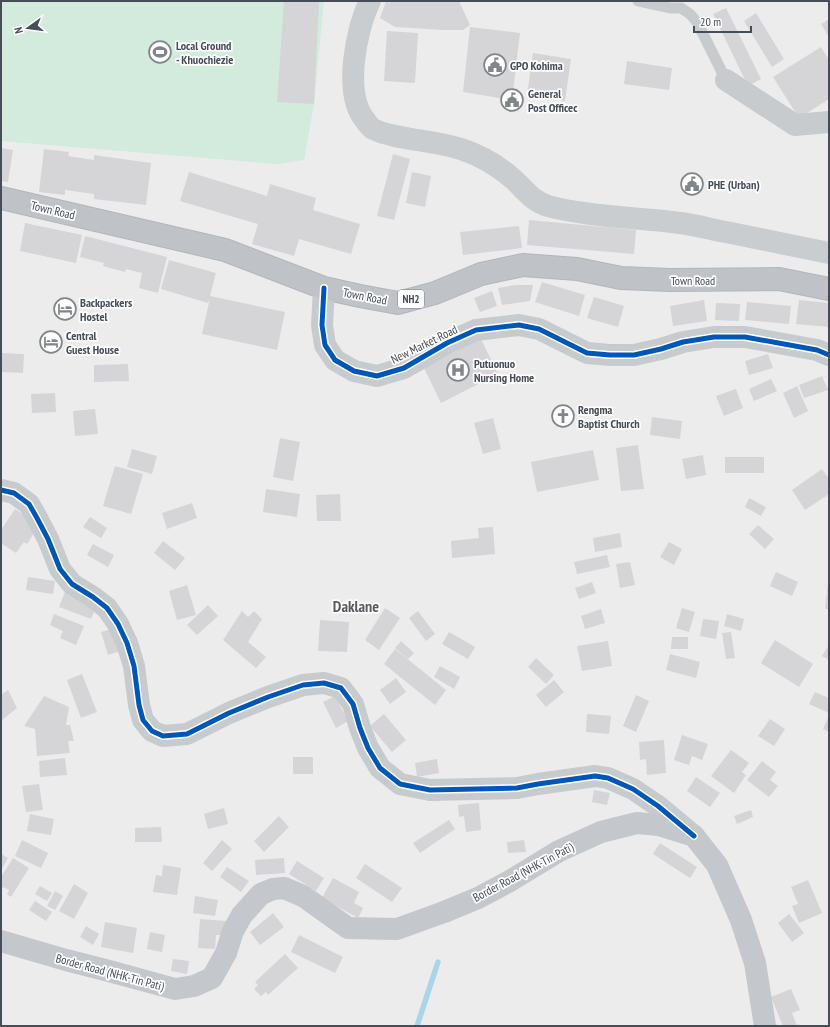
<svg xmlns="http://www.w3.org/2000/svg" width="830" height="1027" font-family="'PT Sans Narrow',sans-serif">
	<rect width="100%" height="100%" fill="#edecec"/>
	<!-- green -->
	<path fill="#d2ebdd" d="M1,1h323l-10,103 -10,56 -27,4 -276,-23z"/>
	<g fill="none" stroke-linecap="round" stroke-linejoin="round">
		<!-- stream -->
		<path stroke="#a8d5e8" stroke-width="5.5" d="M417,1026l21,-64"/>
	</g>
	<!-- building -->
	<path fill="#d5d4d7" d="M284,1h35l-5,103 -37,-2z
		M386,1l4,2 1,-2h68l11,24 -7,5h-20l-48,-3 -15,-9z
		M726,8l35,71 -13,7 -35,-72z
		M756,13l28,46 -12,8 -28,-46z
		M829,19v18l-8,-13z
		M470,27l50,6 -8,67 -49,-8z
		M387,31l31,2 -3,50 -31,-2z
		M821,47l8,13v39l-30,19 -26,-41z
		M533,53l38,6 -6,42 -38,-6z
		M627,61l45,7 -3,22 -45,-6z
		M1,148l12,2 -5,32 -7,-1z
		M44,149l25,3 -1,4 26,4v-5l57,8 -5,42 -52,-6v-5l-29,-4v5l-26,-3z
		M393,154l17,5 -16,61 -17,-4z
		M189,172l78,24 3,-12 46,14 -3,12 47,14 -9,30 -52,-15 -5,17 -42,-12 6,-20 -78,-23z
		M412,172l19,4 -6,31 -19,-4z
		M529,220l107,10 -2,24 -107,-9z
		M25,223l57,12 -6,28 -56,-12z
		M519,226l3,22 -59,7 -3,-23z
		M85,236l82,21 -9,36 -19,-5 3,-15 -16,-4 -1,3 -22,-6 1,-3 -24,-6z
		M169,260l47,13 -6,23 75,16 -8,38 -75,-16 8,-36 -2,5 -47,-14z
		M542,282l43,13 -6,21 -44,-14z
		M515,285h18l-3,16 -28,4 -4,-17z
		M492,291l5,15 -17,6 -6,-14z
		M594,297l30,9 -6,21 -31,-9z
		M704,300l3,21 -34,5 -3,-20z
		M799,300l30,3v24l-33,-3z
		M747,302l44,4 -2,18 -44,-4z
		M716,303l24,1 -1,17 -24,-1z
		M480,337l18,37 -57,29 -18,-37z
		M1,353l23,1 -1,19 -22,-1z
		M768,354l5,14 -24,7 -4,-14z
		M128,364l1,17 -35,1v-17z
		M822,376l6,14 -24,8 -5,-13z
		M771,379l6,12 -23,10 -5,-12z
		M797,386l11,25 -14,7 -11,-25z
		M736,389l7,19 -19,8 -8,-20z
		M55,393l1,19 -24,1 -1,-19z
		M95,409l3,25 -23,2 -2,-25z
		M652,417l30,4 -2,18 -30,-4z
		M493,418l8,31 -18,5 -9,-31z
		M280,438l20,4 -7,39 -20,-4z
		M638,445l6,44 -23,2 -5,-43z
		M132,449l25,7 -5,18 -25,-7z
		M593,450l6,30 -62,12 -6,-30z
		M703,455l3,20 -20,4 -4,-20z
		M725,457h39v16h-39z
		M115,466l28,8 -12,40 -28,-8z
		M822,469l7,10v15l-24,16 -13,-20z
		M266,489l34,5 -3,23 -34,-5z
		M340,494l1,27h-24l-1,-26z
		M749,498l17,9 -5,9 -16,-9z
		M192,503l5,15 -30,11 -5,-16z
		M15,509l24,16 -12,19 -3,-2 -8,11 -15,-10v-13z
		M90,517l17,11 -6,10 -18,-11z
		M758,525l16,14 -9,10 -16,-15z
		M493,527l2,27 -43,4 -1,-17 28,-3 -1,-10z
		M620,533l2,14 -27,5 -2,-14z
		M163,541l22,17 -10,12 -21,-17z
		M669,542l13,7 -8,16 -14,-8z
		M93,544l21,11 -6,12 -21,-12z
		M607,555l3,12 -33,7 -3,-12z
		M630,562l5,23 -15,3 -4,-24z
		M776,572l22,10 -6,14 -22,-10z
		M28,577l27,4 -2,13 -27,-4z
		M592,582l4,11 -17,6 -4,-11z
		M828,583h1v26h-4z
		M187,585l9,30 -19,5 -8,-29z
		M65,592l32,13 -6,14 -32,-12z
		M208,605l10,11 -21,19 -10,-10z
		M385,608l15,10 -21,32 -14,-10z
		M682,608l13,4 -6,20 -13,-4z
		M601,609l4,14 -20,6 -4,-13z
		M242,611l6,6 6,-6 8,8 -14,23 18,15 -10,11 -33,-28z
		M418,611l17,23 -9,7 -17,-23z
		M54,614l30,12 -8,19 -16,-7 3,-7 -13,-6z
		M727,614l17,5 -3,12 -17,-5z
		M703,619l16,2 -3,18 -16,-3z
		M320,620l29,2 -2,30 -29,-1z
		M115,628l6,23 -13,4 -7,-23z
		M449,632l26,15 -7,12 -26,-15z
		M731,632l4,26 -9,1 -4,-26z
		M672,637h16v12h-17z
		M775,640l38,24 -14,23 -38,-24z
		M401,641l13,12 -6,6 -13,-11z
		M608,641l4,25 -30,5 -5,-25z
		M829,645v15l-7,-4z
		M395,649l51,41 -11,15 -51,-41z
		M670,654l30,8 -4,16 -30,-8z
		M536,658l18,17 -8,9 -18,-17z
		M440,666l20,11 -6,12 -20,-12z
		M82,674l15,38 -16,6 -14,-38z
		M396,678l10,14 -16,12 -10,-14z
		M554,680l10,12 -18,15 -10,-12z
		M8,690l9,18 -16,13v-26z
		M815,692l14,6v15l-20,-9z
		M636,695l13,6 -13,31 -13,-6z
		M44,696l25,11 -3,18h4l4,16h-6l2,12 -33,3 -2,-27 -11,-3z
		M335,696l13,25 -12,7 -13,-26z
		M384,714l22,26 -14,12 -22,-26z
		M587,714l24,2 -2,18 -23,-2z
		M829,715v17l-6,-3z
		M770,719l15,10 -11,17 -16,-10z
		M682,735l26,9 -6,16 -10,-4 -3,9 -15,-5z
		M664,740l2,33 -19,2 -1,-16 -6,1 -1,-18z
		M731,750l18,13 -7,9 4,3 -12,18 -23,-17z
		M293,757h20v17h-20z
		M65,758l2,17 -27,2 -1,-16z
		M437,759l2,14 -22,4 -2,-14z
		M762,761l14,11 -6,8 8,6 -9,11 -22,-17z
		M696,777l24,16 -10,14 -23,-16z
		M39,784l4,26 -17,2 -4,-26z
		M594,790l16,3 -3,12 -15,-3z
		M479,803l2,27 -15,2 -2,-16 -5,1 -1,-12z
		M224,808l4,16 -20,5 -4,-15z
		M751,810l2,7 -16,7 -3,-8z
		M30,814l24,5 -3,16 -24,-4z
		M279,816l10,11 -25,25 -10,-11z
		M449,820l6,9 -35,24 -7,-10z
		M161,827l1,15h-27v-14z
		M22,840l26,13 -7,15 -26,-12z
		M222,840l10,9 -20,22 -9,-8z
		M524,840l2,12 -18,1 -1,-11z
		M660,843l37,24 -7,11 -37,-24z
		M1,854l7,4 -7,12z
		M13,858l16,10 -18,29 -4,-3 2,-4 -6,-3 -2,2v-12z
		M284,858l1,15 -29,2 -1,-15z
		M297,861l27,17 -8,13 -27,-17z
		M365,864l37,24 -10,14 -36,-24z
		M163,865l18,3 -4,27 -24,-3 3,-17 6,1z
		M227,867l22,14 -8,11 -21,-15z
		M333,878l26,14 -5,11 9,5 -5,10 -36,-20z
		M808,880l14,33 -23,10 -7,-17 6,-2 -7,-17z
		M74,884l14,9 -14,26 -15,-8z
		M40,886l12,7 -5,8 -12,-7z
		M55,891l8,5 -8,14 -8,-4z
		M195,896l23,4 -3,16 -22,-3z
		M35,901l17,11 -6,9 -17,-11z
		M273,913l11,14 -24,18 -10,-13z
		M789,914l15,19 -12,9 -14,-19z
		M200,919l26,2v14h-10l-1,14 -17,-1z
		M105,922l32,6 -4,25 -32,-6z
		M86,926l13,8 -6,11 -13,-8z
		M150,932l15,3 -3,17 -15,-3z
		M299,935l44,22 -8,16 -44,-21z
		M285,954l13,14 -30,27 -2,-3 -5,4 -7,-7 4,-4 -3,-3z
		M173,959l16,2 -2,13 -16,-3z
		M791,989l9,21 -8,3 5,13h-14l-12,-29z"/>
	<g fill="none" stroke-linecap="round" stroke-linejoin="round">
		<!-- trunk casing -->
		<g stroke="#b2b6bb" stroke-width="24">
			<path id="trunk" d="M1,198l224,52 99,38 36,8 38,7 37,-10 46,-19 42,-9 54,4 44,9 49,2 109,-1 50,10"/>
		</g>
		<!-- service -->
		<path stroke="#c8cbcd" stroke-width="11" d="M638,1l32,7h11l9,6 7,8 29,58"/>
		<!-- minor -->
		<path stroke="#c8cbcd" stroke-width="22" d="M726,80l69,45 34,-3"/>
		<!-- tertiary -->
		<path stroke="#c8cbcd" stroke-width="22" d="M324,288l-2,37 3,20 10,15 19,11 23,5 27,-8 43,-25 29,-13 43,-5 20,4 48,24 23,2h24l27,-6 22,-7 31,-5h31l72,13 12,5
			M1,490l13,3 15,11 8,14 11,21 12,30 12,15 21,13 14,11 11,16 9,19 7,23 5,39 4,15 9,11 11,5 24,-2 42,-21 39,-16 35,-12 21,-2 17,5 12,16 7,24 8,20 12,20 20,16 30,6 87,-2 21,-4 57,-8 13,2 25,11 25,17 36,30"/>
		<!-- secondary -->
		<path stroke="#cacdcf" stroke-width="22" d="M370,1c-14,28 -27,93 -5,119 2,3 5,7 8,9 6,3 12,5 18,6 23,6 47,6 70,14 18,6 36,16 51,29 13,11 18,22 36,28 14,4 28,6 43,8 29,4 59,5 89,9 16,2 30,6 46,9 34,7 69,14 103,21"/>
		<!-- primary -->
		<path stroke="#c4c7cb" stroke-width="22" d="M1,941l65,19 43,11 66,18 19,-3 18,-8 14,-25 7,-22 9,-16 19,-21 12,-5 11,-1 19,8 45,32 49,1 47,-17 34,-14 30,-16 51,-31 42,-19 36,-9 22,2 35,11 23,29 24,55 14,43 10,63"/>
		<!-- trunk -->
		<use href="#trunk" stroke="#bfc2c6" stroke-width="22"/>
		<!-- cycleway casing -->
		<g stroke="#fff" stroke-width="8">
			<path id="cycleway" d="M324,288l-2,37 3,20 10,15 19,11 23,5 27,-8 43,-25 29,-13 43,-5 20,4 48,24 23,2h24l27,-6 22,-7 31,-5h31l72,13 12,5
				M1,490l13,3 15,11 8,14 11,21 12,30 12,15 21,13 14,11 11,16 9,19 7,23 5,39 4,15 9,11 11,5 24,-2 42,-21 39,-16 35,-12 21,-2 17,5 12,16 7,24 8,20 12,20 20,16 30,6 87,-2 21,-4 57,-8 13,2 25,11 25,17 36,30"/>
		</g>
		<!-- cycleway -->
		<use href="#cycleway" stroke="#0057b8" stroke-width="5"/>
	</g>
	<!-- icons -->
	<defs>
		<g id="stadium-ring" transform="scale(1.15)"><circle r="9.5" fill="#fff" stroke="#80858c" stroke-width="1.5"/><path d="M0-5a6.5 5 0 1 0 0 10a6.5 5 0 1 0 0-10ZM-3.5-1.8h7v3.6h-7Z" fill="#80858c"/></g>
		<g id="civic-ring" transform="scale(1.15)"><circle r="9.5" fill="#fff" stroke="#80858c" stroke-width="1.5"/><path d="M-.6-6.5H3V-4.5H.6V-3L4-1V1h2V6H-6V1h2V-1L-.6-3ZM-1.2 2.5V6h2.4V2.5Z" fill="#80858c"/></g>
		<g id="hotel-ring" transform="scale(1.15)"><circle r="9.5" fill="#fff" stroke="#80858c" stroke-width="1.5"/><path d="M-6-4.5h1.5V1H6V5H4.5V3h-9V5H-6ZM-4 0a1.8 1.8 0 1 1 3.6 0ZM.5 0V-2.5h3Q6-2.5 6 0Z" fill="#80858c"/></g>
		<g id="hospital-ring" transform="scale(1.15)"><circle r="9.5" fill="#fff" stroke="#80858c" stroke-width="1.5"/><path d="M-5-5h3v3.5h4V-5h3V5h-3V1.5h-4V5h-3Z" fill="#80858c"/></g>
		<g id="church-ring" transform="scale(1.15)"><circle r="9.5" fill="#fff" stroke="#80858c" stroke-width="1.5"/><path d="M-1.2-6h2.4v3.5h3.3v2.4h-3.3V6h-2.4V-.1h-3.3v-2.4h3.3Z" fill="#80858c"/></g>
	</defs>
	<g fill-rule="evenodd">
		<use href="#stadium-ring" x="160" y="52"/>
		<use href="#civic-ring" x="495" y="65"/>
		<use href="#civic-ring" x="512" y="100"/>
		<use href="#civic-ring" x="692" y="184"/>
		<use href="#hotel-ring" x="65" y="309"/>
		<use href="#hotel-ring" x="51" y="342"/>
		<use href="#hospital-ring" x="458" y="370"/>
		<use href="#church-ring" x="563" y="416"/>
	</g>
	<g text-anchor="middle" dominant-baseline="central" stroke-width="3.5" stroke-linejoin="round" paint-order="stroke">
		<!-- shield labels -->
		<rect fill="#fff" stroke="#7d828a" stroke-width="1" x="398" y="290" width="26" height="18" rx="3"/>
		<g font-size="11" font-weight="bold" fill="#454d58">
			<text x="411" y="299">NH2</text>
		</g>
		<!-- poi labels -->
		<g font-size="12" font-weight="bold" fill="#454d58" stroke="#fff" text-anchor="start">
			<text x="176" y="45">Local Ground<tspan x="176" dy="14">- Khuochiezie</tspan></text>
			<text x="510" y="65">GPO Kohima</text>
			<text x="528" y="93">General<tspan x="528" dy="14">Post Officec</tspan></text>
			<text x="708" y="184">PHE (Urban)</text>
			<text x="80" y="302">Backpackers<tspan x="80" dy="14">Hostel</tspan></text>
			<text x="66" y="335">Central<tspan x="66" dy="14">Guest House</tspan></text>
			<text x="474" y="363">Putuonuo<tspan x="474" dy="14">Nursing Home</tspan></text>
			<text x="578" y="409">Rengma<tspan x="578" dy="14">Baptist Church</tspan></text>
		</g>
		<!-- street labels -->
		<g font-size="12" fill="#454d58" stroke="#fff">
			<text transform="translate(53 210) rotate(13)">Town Road</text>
			<text x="693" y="280">Town Road</text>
			<text transform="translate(365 296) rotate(11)">Town Road</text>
			<text transform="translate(424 344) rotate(-26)">New Market Road</text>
			<text transform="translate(523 872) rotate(-28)">Border Road (NHK-Tin Pati)</text>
			<text transform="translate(110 972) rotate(15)">Border Road (NHK-Tin Pati)</text>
		</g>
		<!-- district labels -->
		<g font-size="16" font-weight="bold" fill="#595b60" stroke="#fff">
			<text x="356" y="606">Daklane</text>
		</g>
	</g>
	<!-- border -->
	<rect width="830" height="1027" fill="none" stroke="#454d58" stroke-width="4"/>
	<!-- north arrow -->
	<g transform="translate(28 28) rotate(256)" stroke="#ffffff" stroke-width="3" paint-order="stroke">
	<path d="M0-3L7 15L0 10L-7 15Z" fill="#454d58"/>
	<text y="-6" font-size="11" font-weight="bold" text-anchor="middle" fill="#454d58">N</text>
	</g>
	<!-- scale -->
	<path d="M694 26v6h57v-6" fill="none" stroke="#454d58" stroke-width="2"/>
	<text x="700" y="26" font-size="12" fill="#454d58" stroke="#ffffff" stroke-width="3" paint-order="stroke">20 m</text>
</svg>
